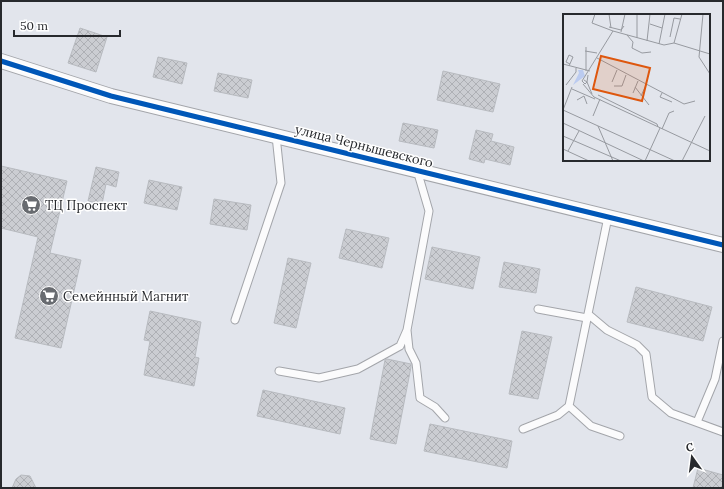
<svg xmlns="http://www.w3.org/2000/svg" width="724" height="489" font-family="Lora,serif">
	<defs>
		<pattern id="building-cross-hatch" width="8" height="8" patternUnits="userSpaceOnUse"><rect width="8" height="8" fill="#cbcdd2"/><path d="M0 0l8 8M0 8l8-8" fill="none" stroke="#aeb0b5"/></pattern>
	</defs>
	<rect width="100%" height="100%" fill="#e2e5ec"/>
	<!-- building -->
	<path fill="url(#building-cross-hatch)" stroke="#b8bbc0" d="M80,28l27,9 -11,35 -28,-9z
		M158,57l29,6 -5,21 -29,-7z
		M443,71l57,13 -7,28 -56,-12z
		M218,73l34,7 -4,18 -34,-7z
		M403,123l35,7 -4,18 -35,-7z
		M476,130l17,4 -2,7 23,6 -4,18 -25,-6 -1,4 -15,-4z
		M1,166l66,15 -17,72 31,7 -20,88 -46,-10 23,-101 -37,-9z
		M96,167l23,5 -3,15 -10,-3 -4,20 -14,-3z
		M149,180l33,7 -5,23 -33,-7z
		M214,199l37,6 -4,25 -37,-6z
		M346,229l43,9 -7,30 -43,-10z
		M432,247l48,10 -7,32 -48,-10z
		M288,258l23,5 -15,65 -22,-5z
		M504,262l36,7 -4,24 -37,-6z
		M636,287l76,20 -9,34 -76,-19z
		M150,311l51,11 -6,35 4,1 -5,28 -50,-11 6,-34 -6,-1z
		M522,331l30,6 -14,62 -29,-5z
		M387,359l24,5v3l-15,77 -26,-5 15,-79z
		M263,390l82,18 -5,26 -83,-18z
		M430,424l82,17 -5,27 -83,-17z
		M698,468l25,7v13h-30z
		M21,475l9,1 6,12h-24l4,-9z"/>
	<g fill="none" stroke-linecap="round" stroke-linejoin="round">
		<!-- lane casing -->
		<g stroke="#a3a5aa" stroke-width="9">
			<path id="lane" d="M538,309l49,9
				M588,314l19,16 30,15 9,9 6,43 19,16 52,19
				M235,320l46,-137 -5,-47
				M407,330l2,19 7,14 4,35 15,9 10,11
				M279,371l40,7 39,-9 42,-23 7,-16 22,-119 -12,-41
				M569,406l22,20 29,10
				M697,422l18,-43 8,-38
				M523,429l35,-14 11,-9 39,-189"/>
		</g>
		<!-- street casing -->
		<g stroke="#a3a5aa" stroke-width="16">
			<path id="street" d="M1,61l110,35 612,149"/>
		</g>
		<!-- lane -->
		<use href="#lane" stroke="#fbfbfc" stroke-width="7"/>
		<!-- street -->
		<use href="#street" stroke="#fbfbfc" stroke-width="14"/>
		<!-- cycleway casing -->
		<g stroke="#fff" stroke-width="8">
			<path id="cycleway" d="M1,61l110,35 612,149"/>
		</g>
		<!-- cycleway -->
		<use href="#cycleway" stroke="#0057b8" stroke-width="5"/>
	</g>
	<!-- icons -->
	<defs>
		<g id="supermarket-disc" transform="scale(1)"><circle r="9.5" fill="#686b70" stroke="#fff"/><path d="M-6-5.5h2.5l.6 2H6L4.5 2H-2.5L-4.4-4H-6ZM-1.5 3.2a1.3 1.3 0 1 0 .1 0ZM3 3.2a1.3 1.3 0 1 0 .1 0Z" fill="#fff"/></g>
	</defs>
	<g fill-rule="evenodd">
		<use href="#supermarket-disc" x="31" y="205"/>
		<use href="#supermarket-disc" x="49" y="296"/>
	</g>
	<g text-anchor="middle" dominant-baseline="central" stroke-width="3" stroke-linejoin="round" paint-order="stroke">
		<!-- street labels -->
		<g font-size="13" fill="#27292d" stroke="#fff">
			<text transform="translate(364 146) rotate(14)">улица Чернышевского</text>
		</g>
		<!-- poi labels -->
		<g font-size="13" fill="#27292d" stroke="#fff" text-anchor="start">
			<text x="45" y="205">ТЦ Проспект</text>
			<text x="63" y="296">Семейнный Магнит</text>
		</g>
	</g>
	<!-- overview -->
	<g transform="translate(563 14)">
		<rect width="147" height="147" fill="#e2e5ec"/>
		<path d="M15,56h5l2,6 -12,9 6,-12z" fill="#bbcbf0"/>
		<path fill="none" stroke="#979aa0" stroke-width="1" d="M32,0l-3,9 21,8M46,0l2,14M140,0l-4,43 11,17M87,10l12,4M46,13l12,3 3,-4M58,18l4,-18M64,21l6,7 -1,6 10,5 9,-1M107,23l4,-19 6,1M74,24v-24M84,27l3,-27M111,29l36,11M111,29l8,-29M96,30l6,-30M23,33v24M22,37l12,2M34,44l87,46 11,-3M0,50l27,7M6,52l4,-9 -4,-2 -3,7 4,2M25,61l-1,7 5,12M21,66l3,2 -2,2 -3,-3 31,-50 51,14 10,-2M49,68l5,-12M20,70l11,13 116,54M3,71l10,-13v-4M51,72h8l4,-11M72,73l14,18M9,75l23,10M70,79l5,-12M99,79l-2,4 12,5M35,81l59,29 1,3M78,82l5,-11M14,86l7,-4 3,8M0,96l112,51M0,96l9,-23M30,102l7,-17M0,109l81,38M35,112l15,35M99,115l7,-16 5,-2M0,122l58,25M0,135l26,12M5,137l11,-20M82,147l15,-33M119,147l23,-45"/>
		<path fill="#de570e" fill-opacity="0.15" stroke="#de570e" stroke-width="2" d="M38,42l49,12 -8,33 -49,-12z"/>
		<rect width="147" height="147" fill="none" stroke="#27292d" stroke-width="2"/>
	</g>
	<!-- border -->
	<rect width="724" height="489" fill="none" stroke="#27292d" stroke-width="4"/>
	<!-- north arrow -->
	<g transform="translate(692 457) rotate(346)" stroke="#ffffff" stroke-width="3" paint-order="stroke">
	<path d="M0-3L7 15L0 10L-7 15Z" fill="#27292d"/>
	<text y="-6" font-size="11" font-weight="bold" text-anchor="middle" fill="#27292d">С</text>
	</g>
	<!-- scale -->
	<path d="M14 30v6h106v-6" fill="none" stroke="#27292d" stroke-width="2"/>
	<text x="20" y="30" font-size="12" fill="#27292d" stroke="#ffffff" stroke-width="3" paint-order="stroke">50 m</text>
</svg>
